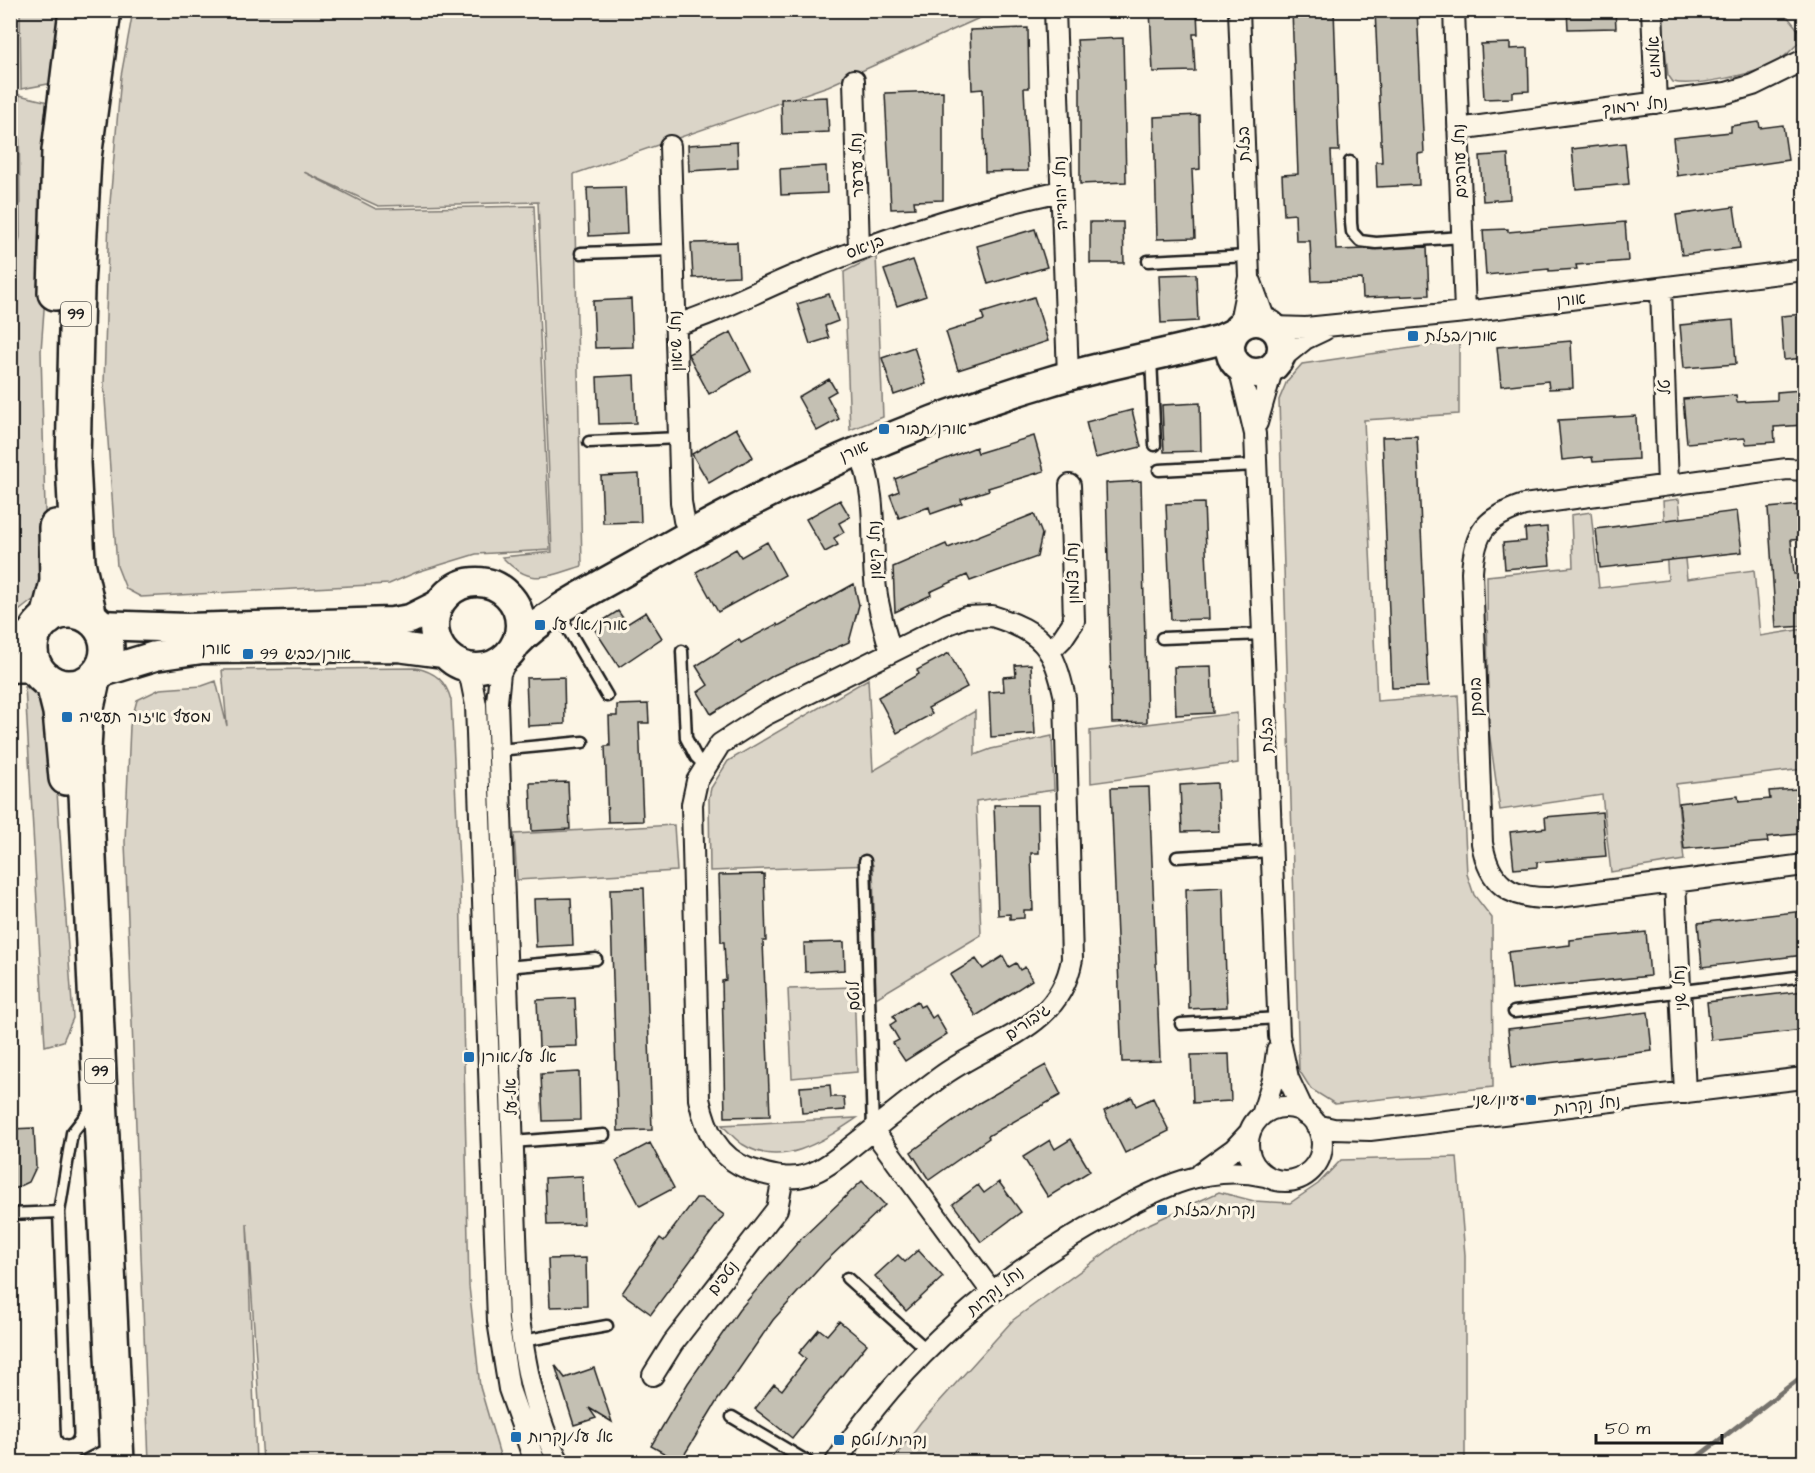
<svg xmlns="http://www.w3.org/2000/svg" width="1815" height="1473" font-family="'Architects Daughter','Playpen Sans Hebrew',sans-serif">
	<rect width="100%" height="100%" fill="#fcf5e5"/>
	<filter id="ink" filterUnits="userSpaceOnUse"><feTurbulence type="fractalNoise" baseFrequency=".0167" numOctaves="2"/><feDisplacementMap in="SourceGraphic" scale="12" xChannelSelector="R" yChannelSelector="G"/><feConvolveMatrix kernelMatrix="1 2 1 2 8 2 1 2 1" color-interpolation-filters="sRGB"/></filter>
	<g filter="url(#ink)">
		<!-- green -->
		<path fill="#dbd5c8" stroke="#7c7872" stroke-width="1.5" d="M20,11h43l-10,72 -32,6z
			M133,11h862l-167,75 -254,88 8,392c-35,11 -52,21 -80,-9l50,-5 -14,-350 -160,4 -74,-34 72,37 158,-3 16,344 -74,4 -59,18 -28,12 -248,13 -15,-8 -9,-23 -13,-181 5,-171 12,-138z
			M1661,11h122l21,26c-8,8 -17,19 -27,25 -19,12 -83,25 -104,20l-5,-7z
			M19,95l34,8 -5,152 -7,96 6,238 -36,28 -1,-337 10,-43z
			M876,256l7,161 -33,13 -6,-158z
			M1459,341v73l-95,6 13,281 81,-6 9,179 7,21 18,23 1,169 -158,17 -24,-15 -12,-19 -20,-670 8,-19 15,-17z
			M1679,499l8,80 67,-9 6,66 44,-7v140l-128,15 8,76 -73,12 -9,-77 -102,15 -12,-86 -1,-148 86,-9 -2,-52 20,-3 8,76 69,-8 -5,-79z
			M416,668c19,4 30,13 35,32l9,183 9,403 11,101 22,75h-239l-16,-238 9,238h-107l-24,-620 5,-116 7,-26 23,-11 42,-3 14,-5 11,45 -5,-56z
			M868,679l5,92 102,-60v44l16,-6 61,-13 2,54 -78,11 5,134 -105,63 -3,-133 -163,6 -1,-73 2,-10 17,-27z
			M25,686l26,21 22,311 -10,23 -18,5z
			M1237,713l1,50 -147,20 -1,-52z
			M674,825l3,46 -160,9 -3,-46z
			M854,987l3,85 -65,6 -4,-89z
			M857,1118c-33,22 -75,52 -115,26 -7,-5 -14,-13 -20,-19z
			M1457,1157l8,98v207h-574l30,-40 92,-102 125,-91 81,-37 35,9 36,2 28,-19 23,-24z"/>
		<g fill="none" stroke-linecap="round" stroke-linejoin="round">
			<!-- stream -->
			<path stroke="#75726c" stroke-width="5" d="M1691,1462l113,-87"/>
		</g>
		<!-- building -->
		<path fill="#c4c0b3" stroke="#1c1c1c" stroke-width="1.5" d="M1150,10h47l1,24h-5l2,37 -42,1z
			M1292,10h42l5,141h-8l5,99 91,-3 2,48 -66,3 -1,-19 -50,2 -2,-40h-14l-1,-27 -11,1 -2,-40 16,-1z
			M1375,10h42l7,143 -6,1 1,31 -42,2 -1,-25h6z
			M1567,10h48l1,18 -48,1z
			M1028,28l1,60h-5l4,83 -43,1 -2,-83 -11,1 -2,-60z
			M1123,38l3,144 -46,2v-110l-3,-34z
			M1510,43v6l18,-1 1,43 -17,1v6l-28,1 -3,-55z
			M943,91v109l-29,1 1,7 -24,1 -6,-116z
			M827,97l2,35 -47,2 -1,-35z
			M1199,115l1,54 -8,1 3,68 -38,1 -3,-122z
			M1759,122l1,6 23,-3 5,35 -111,16 -4,-38 58,-6v-6z
			M737,142l1,26 -49,3 -1,-26z
			M1625,143l4,41 -53,5 -4,-40z
			M1508,154l2,45 -27,2 -3,-45z
			M826,166l1,27 -46,2 -1,-26z
			M625,187l2,47 -38,2 -2,-48z
			M1734,207l6,41 -58,7 -6,-40z
			M1090,222h33l1,41h-34z
			M1625,222l3,39 -52,4 1,4 -28,2v-2l-63,6 -3,-45 25,-1v3z
			M1035,229l12,38 -59,17 -11,-38z
			M737,242l2,34 -46,2 -2,-35z
			M913,260l13,36 -29,10 -13,-36z
			M1196,274l2,47 -37,2 -2,-48z
			M829,294l9,27 -13,5 4,12 -19,6 -13,-40z
			M1034,297l14,44 -90,29 -12,-38 38,-12 -2,-7z
			M631,299l2,48 -38,1 -2,-47z
			M1804,314v44l-20,2 -3,-44z
			M1733,320l3,44 -52,4 -4,-43z
			M731,332l20,39 -42,23 -21,-40z
			M1571,341l2,47 -24,1 -1,-8 -47,5 -4,-39z
			M914,347l12,37 -32,11 -12,-37z
			M634,375l2,48 -37,1 -2,-47z
			M829,379l7,12 -9,5 12,23 -22,12 -19,-34z
			M1801,390l3,35 -30,2 1,15 -29,2 -1,-6 -58,5 -4,-44 53,-4 1,7 40,-2v-8z
			M1200,403l1,48 -37,1 -2,-47z
			M1132,410l9,37 -46,11 -9,-36z
			M1636,416l2,43 -45,3 -1,-5 -30,3 -4,-40z
			M736,428l17,29 -44,26 -17,-29z
			M1034,436l10,35 -56,17 1,2 -28,9 1,4 -31,11 -2,-7 -30,11 -9,-23 9,-4 -4,-12 81,-32 2,6z
			M1417,436l11,251 -36,1 -10,-251z
			M639,474l2,48 -38,1 -2,-47z
			M1141,481l6,241 -35,1 -6,-240z
			M840,500l10,17 -11,6 5,9 -10,6 4,7 -13,7 -19,-33z
			M1204,503l5,116 -38,1 -5,-116z
			M1801,505l3,34 -13,1 3,34h10v52l-28,2 -8,-120z
			M1737,511l5,41 -142,16 -4,-39z
			M1034,514l8,20 -5,23 -67,24 -3,-6 -37,17 1,3 -36,17 -2,-45 53,-23 2,4z
			M1547,527l3,38 -45,4 -2,-26 23,-2 -1,-12z
			M767,542l18,33 -67,37 -22,-40 40,-23 5,8z
			M854,584l5,21 -10,37 -75,33 -63,39 -13,-22 10,-7 -12,-19 43,-27 2,4 36,-19 1,2z
			M618,611l9,13 19,-12 16,26 -43,29 -26,-40z
			M949,653l18,34 -39,21 4,6 -35,19 -19,-36 41,-23 -2,-4z
			M1031,664l4,70 -44,3 -2,-45 15,-1 -1,-14 13,-1 -1,-11z
			M1211,666l2,47 -37,2 -2,-48z
			M564,677l1,47 -37,2 -2,-48z
			M648,704l1,19h-10l4,98 -35,1 -3,-76h5l-1,-30h8v-11z
			M568,782l2,47 -38,2 -2,-48z
			M1217,783l2,48 -37,1 -2,-47z
			M1149,787l11,274 -38,1 -11,-274z
			M1797,789v7l7,-1v26l-6,1 1,12 -32,3 1,5 -84,7 -5,-46 59,-7 1,6 31,-3 -1,-8z
			M994,805h44l1,48h-8l2,57h-9v8l-14,1v-5l-12,1z
			M1602,812l4,44 -69,6v5l-23,2 -4,-37 36,-4 -1,-11z
			M764,874l2,67h-3l7,175 -45,1 -3,-136 4,-1 -2,-38h-3l-2,-67z
			M1223,887l4,120 -38,2 -3,-120z
			M644,888l8,242 -34,1 -8,-242z
			M571,898l2,47 -37,2 -2,-48z
			M1804,911v44l-102,12 -4,-44z
			M1646,932l4,44 -138,14 -4,-38 62,-7v-5z
			M844,942l1,28 -40,2 -1,-29z
			M1003,956l6,11 7,-4 4,7 5,-3 7,13 -56,36 -26,-41 26,-16 7,10z
			M1804,991v39l-93,10 -4,-38z
			M575,998l2,48 -38,1 -2,-47z
			M917,1001l3,6 4,-2 8,13 4,-3 11,19 -42,27 -12,-18 6,-3 -9,-15 6,-4 -3,-5z
			M1648,1012l4,39 -140,16 -4,-38z
			M1229,1054l2,47 -38,2 -2,-48z
			M1046,1065l15,30 -73,41 1,2 -60,42 -18,-28 68,-49z
			M579,1072l1,48 -37,1 -2,-47z
			M830,1085l1,12h13l1,13 -43,3 -2,-26z
			M1132,1097l4,9 17,-8 16,33 -44,22 -21,-42z
			M34,1128l2,39 -7,15 -19,9v-62z
			M1071,1139l19,32 -42,26 -25,-40 27,-17 5,9z
			M650,1143l24,45 -34,18 -24,-45z
			M582,1176l2,48 -37,1 -2,-47z
			M862,1181l23,24 -61,58 -51,57 -56,81 -37,61 -29,-16 37,-63 51,-73 61,-70z
			M999,1182l22,30 -40,30 -28,-38 25,-19 6,8z
			M696,1198h5l23,17 -73,99 -29,-21 38,-55 4,3z
			M918,1250l25,27 -37,34 -31,-35 23,-21 7,7z
			M586,1258l1,48 -37,1 -2,-48z
			M839,1321l28,23 -75,94 -37,-29 19,-25 8,6 24,-31 -7,-6 20,-24 8,6z
			M555,1365l10,13 29,-10 18,54 -23,-14 7,10 -22,7z"/>
		<g fill="none" stroke-linecap="round" stroke-linejoin="round">
			<!-- lane casing -->
			<g stroke="#1c1c1c" stroke-width="15">
				<path id="lane" d="M1350,162l1,61 1,9 8,9 16,2 86,-6
					M581,253l92,-3
					M1148,261l101,-5
					M1151,358l4,87
					M589,442l90,-4
					M1159,470l97,-5
					M558,612l49,84
					M1162,638l101,-4
					M682,651l4,87 10,19 9,9
					M499,750l84,-8
					M1177,857l94,-6
					M865,861l8,269
					M506,967l90,-8
					M1514,1012l290,-36
					M1181,1024l97,-6
					M512,1142l92,-7
					M10,1214l49,-2
					M847,1278l80,72
					M522,1341l85,-15
					M732,1417l76,45
					M67,1434l-8,-222 13,-79 15,-19
					M83,1462l19,-10"/>
			</g>
			<!-- street casing -->
			<g stroke="#1c1c1c" stroke-width="24">
				<path id="street" d="M1055,10l13,366
					M1454,10l11,302
					M1652,10l4,93
					M854,80l5,169
					M1458,129l268,-36 27,-8 51,-25
					M670,146l11,356 3,18 7,14
					M1251,282l15,41
					M1661,289l7,196
					M676,325c44,-13 84,-36 127,-53 84,-35 169,-62 258,-81
					M1239,327l10,-50 -10,-267
					M1273,327l33,1 159,-16 339,-42
					M1278,361l27,-22 19,-9
					M1239,367l16,67 24,602 9,42 17,36
					M1257,423l16,-56
					M859,449c19,50 12,81 16,131 2,25 9,49 16,72
					M1804,470l-17,-1 -263,36c-39,13 -49,26 -52,67l10,271c7,41 27,56 69,55l253,-33
					M992,616c51,16 62,31 73,82l7,261c-13,73 -82,80 -133,119 -27,20 -53,41 -79,62 -17,13 -32,28 -53,35 -19,6 -40,0 -58,-6 -32,-12 -43,-39 -50,-70l-7,-295 5,-23 23,-37 45,-29 183,-91 18,-7z
					M1049,652l13,-13 12,-18 -4,-136
					M509,655l-9,18 -3,29 22,617c7,50 16,99 40,143
					M462,666l9,14 5,25 22,616 11,68 26,73
					M1675,882l10,211
					M1248 1144a37 37 0 1 1 74 0a37 37 0 1 1-74 0Z
					M1262,1115l11,-35 4,-29
					M1316,1125l17,4 37,1 434,-52
					M873,1130l119,162
					M1202,1172l32,-23 15,-16
					M653,1375l20,-32 104,-134 6,-32
					M836,1462c67,-104 165,-188 274,-247 48,-27 98,-52 155,-39"/>
			</g>
			<!-- secondary casing -->
			<g stroke="#1c1c1c" stroke-width="33">
				<path id="secondary" d="M1230 347a26 26 0 1 1 52 0a26 26 0 1 1-52 0Z
					M434 625a43 43 0 1 1 86 0a43 43 0 1 1-86 0Z
					M98,625l89,3 205,-6 18,-3 28,-14
					M10,638h15l13,-11
					M516,644c30,-33 90,-61 129,-84 128,-74 259,-136 402,-178 56,-17 115,-27 172,-42l15,-7
					M10,668l17,-1 17,11
					M99,673l56,-17 47,-7 196,-2 45,6"/>
			</g>
			<!-- highway casing -->
			<g stroke="#1c1c1c" stroke-width="38">
				<path id="highway" d="M55,293l4,-142 17,-141
					M31 649a38 38 0 1 1 76 0a38 38 0 1 1-76 0Z
					M90,617l-12,-55 -5,-99 4,-175 7,-130 20,-148
					M48,618l9,-36 -1,-55
					M93,680l-7,32 -2,38 33,712
					M53,684l7,28 6,66"/>
			</g>
			<!-- lane -->
			<use href="#lane" stroke="#fcf5e5" stroke-width="10"/>
			<!-- street -->
			<use href="#street" stroke="#fcf5e5" stroke-width="20"/>
			<!-- secondary -->
			<use href="#secondary" stroke="#fcf5e5" stroke-width="28"/>
			<!-- highway -->
			<use href="#highway" stroke="#fcf5e5" stroke-width="33"/>
		</g>
	</g>
	<!-- markers -->
	<g fill="#1f6fb2" stroke="#fcf5e5" stroke-width="2">
		<rect x="1407" y="330" width="12" height="12" rx="3"/>
		<rect x="878" y="423" width="12" height="12" rx="3"/>
		<rect x="534" y="619" width="12" height="12" rx="3"/>
		<rect x="242" y="648" width="12" height="12" rx="3"/>
		<rect x="61" y="711" width="12" height="12" rx="3"/>
		<rect x="463" y="1051" width="12" height="12" rx="3"/>
		<rect x="1525" y="1094" width="12" height="12" rx="3"/>
		<rect x="1156" y="1204" width="12" height="12" rx="3"/>
		<rect x="510" y="1431" width="12" height="12" rx="3"/>
		<rect x="833" y="1434" width="12" height="12" rx="3"/>
	</g>
	<g text-anchor="middle" dominant-baseline="central" stroke-width="6" stroke-linejoin="round" paint-order="stroke">
		<!-- shield labels -->
		<g fill="#fcf5e5" stroke="#5f5d58" stroke-width="1.5">
			<rect x="61" y="302" width="30" height="24" rx="4.5"/>
			<rect x="85" y="1059" width="30" height="24" rx="4.5"/>
		</g>
		<g font-size="15" font-weight="bold" fill="#1c1c1c">
			<text x="76" y="314">99</text>
			<text x="100" y="1071">99</text>
		</g>
		<!-- street labels -->
		<g font-size="16" fill="#1c1c1c" stroke="#fcf5e5">
			<text transform="translate(1654 57) rotate(-92)">אלמוג</text>
			<text transform="translate(1635 106) rotate(-7)">נחל ירמוך</text>
			<text transform="translate(1244 144) rotate(-92)">בזלת</text>
			<text transform="translate(1460 161) rotate(-92)">נחל עורבים</text>
			<text transform="translate(857 165) rotate(-92)">נחל ערער</text>
			<text transform="translate(1061 193) rotate(-92)">נחל יהודייה</text>
			<text transform="translate(865 247) rotate(-21)">בניאס</text>
			<text transform="translate(1571 300) rotate(-6)">אורן</text>
			<text transform="translate(676 341) rotate(-92)">נחל שיאון</text>
			<text transform="translate(1665 387) rotate(-92)">טל</text>
			<text transform="translate(854 451) rotate(-24)">אורן</text>
			<text transform="translate(875 550) rotate(-92)">נחל קישון</text>
			<text transform="translate(1073 573) rotate(-92)">נחל צלמון</text>
			<text transform="translate(216 649) rotate(-1)">אורן</text>
			<text transform="translate(1476 697) rotate(-92)">בוסתן</text>
			<text transform="translate(1267 735) rotate(-92)">בזלת</text>
			<text transform="translate(1680 988) rotate(-93)">נחל שני</text>
			<text transform="translate(854 996) rotate(-92)">לוטם</text>
			<text transform="translate(1028 1022) rotate(-35)">גיבורים</text>
			<text transform="translate(511 1097) rotate(-92)">אל-על</text>
			<text transform="translate(1587 1105) rotate(-7)">נחל נקרות</text>
			<text transform="translate(723 1278) rotate(-52)">נטפים</text>
			<text transform="translate(995 1291) rotate(-39)">נחל נקרות</text>
		</g>
		<!-- poi labels -->
		<g font-size="16" fill="#1c1c1c" stroke="#fcf5e5" text-anchor="start">
			<text x="1425" y="336">אורן/בזלת</text>
			<text x="896" y="429">אורן/תבור</text>
			<text x="552" y="625">אורן/אל על</text>
			<text x="260" y="654">אורן/כביש 99</text>
			<text x="79" y="717">מסעף איזור תעשיה</text>
			<text x="481" y="1057">אל על/אורן</text>
			<text x="1519" y="1100" text-anchor="end">עיון/שני</text>
			<text x="1174" y="1210">נקרות/בזלת</text>
			<text x="528" y="1437">אל על/נקרות</text>
			<text x="851" y="1440">נקרות/לוטם</text>
		</g>
	</g>
	<!-- margin -->
	<rect width="1815" height="1473" fill="none" stroke="#fcf5e5" stroke-width="36"/>
	<rect x="18" y="18" width="1779" height="1437" fill="none" stroke="#1c1c1c" stroke-width="2" filter="url(#ink)"/>
	<!-- scale -->
	<path d="M1596 1434v9h126v-9" fill="none" stroke="#1c1c1c" stroke-width="3"/>
	<text x="1605" y="1434" font-size="18" fill="#1c1c1c" stroke="#fcf5e5" stroke-width="4.5" paint-order="stroke">50 m</text>
</svg>
